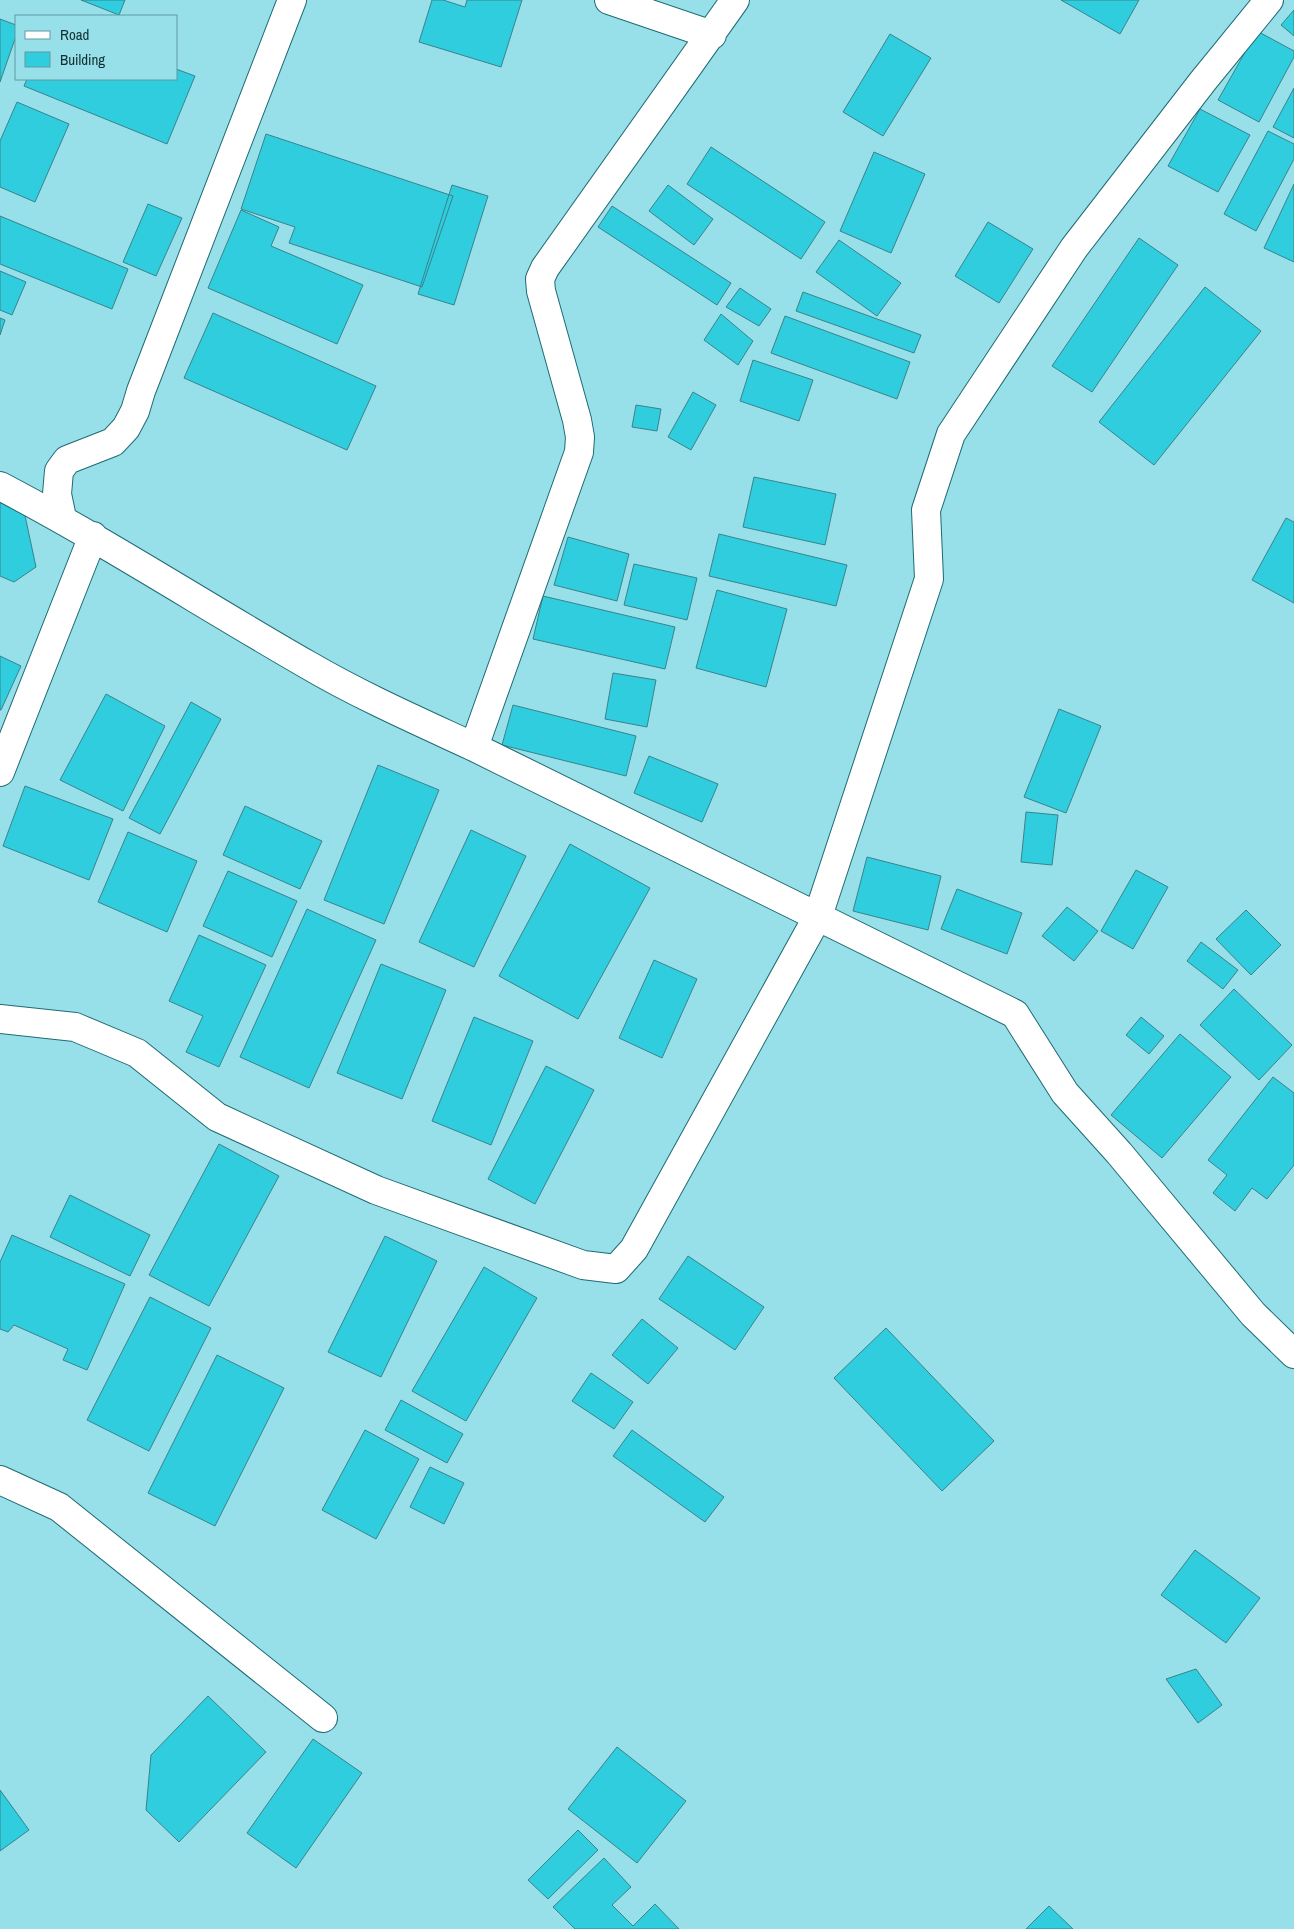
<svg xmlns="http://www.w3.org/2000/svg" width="1294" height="1929" font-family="'Archivo Narrow',sans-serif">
	<rect width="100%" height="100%" fill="#97e0e9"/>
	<!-- building -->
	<path fill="#2fcddd" stroke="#3a838c" d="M81,0h44l-6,15z
		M432,0h11l22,7 2,-7h55l-21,67 -82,-25z
		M1061,0h78l-19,34z
		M1294,10v26l-13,-11z
		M0,19l16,6v11l-16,46z
		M1257,31l37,20v6l-35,65 -41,-22z
		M890,34l41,24 -48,78 -40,-24z
		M176,69l19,7 -28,68 -143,-58 3,-7h149z
		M1294,88v50l-21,-11z
		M17,102l52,22 -34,78 -35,-15v-46z
		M1200,109l50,26 -32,57 -50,-26z
		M1268,131l26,13v15l-38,72 -32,-17z
		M266,134l187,62 -31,91 -133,-44 6,-16 -54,-18z
		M711,147l114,75 -24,37 -114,-75z
		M874,152l51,22 -34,79 -51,-22z
		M1294,184v78l-30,-14z
		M452,185l36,11 -34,109 -36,-11z
		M668,185l45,34 -19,26 -45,-34z
		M148,204l34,14 -26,58 -33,-14z
		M612,206l119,77 -14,22 -119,-78z
		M241,210l38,17 -8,19 92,39 -26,59 -129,-56z
		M0,216l128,53 -16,40 -112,-45z
		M988,222l45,27 -34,54 -44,-27z
		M1139,238l39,27 -86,127 -40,-26z
		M839,240l62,43 -24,33 -61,-44z
		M0,271l26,11 -14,33 -12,-5z
		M1205,287l56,44 -107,134 -55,-43z
		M740,288l31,21 -12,17 -33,-19z
		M803,292l118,43 -7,18 -118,-42z
		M213,313l163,73 -29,64 -163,-72z
		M721,314l32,27 -15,24 -34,-25z
		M785,316l125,46 -13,37 -126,-46z
		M0,318l5,2 -5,15z
		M753,360l60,20 -14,41 -59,-20z
		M693,392l23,13 -25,45 -23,-13z
		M636,405l25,4 -4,22 -25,-4z
		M754,477l82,17 -11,51 -82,-18z
		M0,500l24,11 12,56 -22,15 -14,-6z
		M1286,518l8,4v81l-42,-23z
		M719,534l128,31 -11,41 -127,-30z
		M568,537l61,17 -12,47 -63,-16z
		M634,564l63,14 -10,42 -63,-15z
		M717,590l70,19 -21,78 -70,-19z
		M543,596l132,31 -10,42 -132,-30z
		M0,656l21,10 -20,44h-1z
		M613,673l43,7 -9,47 -42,-8z
		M106,694l59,32 -42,85 -63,-31z
		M191,702l30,17 -61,115 -31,-16z
		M513,705l123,31 -10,40 -124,-31z
		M1059,709l42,17 -35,87 -42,-16z
		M649,756l69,28 -16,38 -68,-29z
		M378,765l61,25 -55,134 -60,-24z
		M25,786l88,33 -24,61 -86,-34z
		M245,806l77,35 -22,48 -77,-34z
		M1026,812l32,3 -6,50 -31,-3z
		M471,830l55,26 -52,111 -55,-25z
		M128,832l69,29 -30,71 -69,-30z
		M570,844l80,44 -72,131 -79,-43z
		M867,857l74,19 -13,54 -75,-19z
		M1136,870l32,17 -35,62 -32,-18z
		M228,871l69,30 -25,56 -69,-31z
		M957,889l65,24 -15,41 -66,-25z
		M1067,907l31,24 -24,30 -32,-25z
		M307,909l69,31 -67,148 -69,-31z
		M1246,910l35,35 -30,30 -35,-36z
		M199,935l67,30 -47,102 -33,-15 17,-36 -34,-15z
		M1201,942l37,28 -15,19 -36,-28z
		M654,960l43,19 -35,79 -43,-20z
		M381,964l65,26 -44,109 -65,-26z
		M1234,989l58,56 -33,35 -59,-55z
		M474,1017l59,24 -42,104 -59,-24z
		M1141,1017l23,19 -15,18 -23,-19z
		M1180,1034l51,43 -69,81 -51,-43z
		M546,1066l48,24 -59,114 -47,-25z
		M1273,1077l21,16v72l-27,34 -15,-11 -17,23 -22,-18 14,-18 -19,-15z
		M219,1144l60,32 -70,130 -60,-31z
		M70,1195l80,40 -20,41 -80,-39z
		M12,1235l113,49 -38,86 -24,-10 5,-11 -54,-24 -6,7 -8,-3v-67z
		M385,1236l52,25 -56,116 -53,-25z
		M688,1256l76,51 -29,43 -76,-51z
		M484,1267l53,31 -71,123 -54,-30z
		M150,1297l61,31 -62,123 -62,-31z
		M642,1319l36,29 -30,36 -36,-29z
		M886,1328l108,113 -52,50 -108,-113z
		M217,1355l67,33 -69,138 -67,-33z
		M591,1373l42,29 -19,27 -42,-28z
		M401,1400l62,34 -16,29 -62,-33z
		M365,1430l54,29 -43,80 -54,-29z
		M632,1430l92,67 -19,25 -92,-66z
		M430,1467l34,16 -20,41 -34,-17z
		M1195,1550l65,48 -34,45 -65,-48z
		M1196,1669l26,36 -24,18 -32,-44z
		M208,1696l58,56 -87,90 -33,-32 5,-55z
		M313,1739l49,34 -66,95 -49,-35z
		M617,1747l69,54 -49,62 -69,-54z
		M0,1790l29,40 -29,21z
		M578,1830l20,20 -50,49 -20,-19z
		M604,1858l27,29 -19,18 21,21 22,-22 24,25h-104l-22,-22z
		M1049,1906l24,23h-47z"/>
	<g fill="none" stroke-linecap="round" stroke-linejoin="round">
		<!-- street casing -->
		<g stroke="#1e6b73" stroke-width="30">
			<path id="street" d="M609,0l103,35
				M0,486c105,55 205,120 308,179 53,31 110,56 166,82l541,267 50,79 54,60 134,161 41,40
				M62,518l-5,-24 2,-23 8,-11 46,-18 13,-14 9,-17 6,-20 151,-391
				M474,747l105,-295 1,-15 -3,-17 -36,-129 -1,-12 5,-11 190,-268
				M0,772l93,-236
				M0,1019l75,8 62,26 80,64 159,73 207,75 33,4 18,-20 184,-333 111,-337 -3,-69 25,-76 123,-186 129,-167 66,-81
				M0,1480l59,27 264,211"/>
		</g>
		<!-- street -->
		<use href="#street" stroke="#fff" stroke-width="28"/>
	</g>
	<!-- legend -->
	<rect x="15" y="15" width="162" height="65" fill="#97e0e9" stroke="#619aa0"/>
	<rect x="25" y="31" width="25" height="8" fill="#ffffff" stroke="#619aa0"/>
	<text x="60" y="40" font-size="15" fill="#113033">Road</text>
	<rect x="25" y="52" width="25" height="15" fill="#2fcddd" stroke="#619aa0"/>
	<text x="60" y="65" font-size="15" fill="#113033">Building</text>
</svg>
